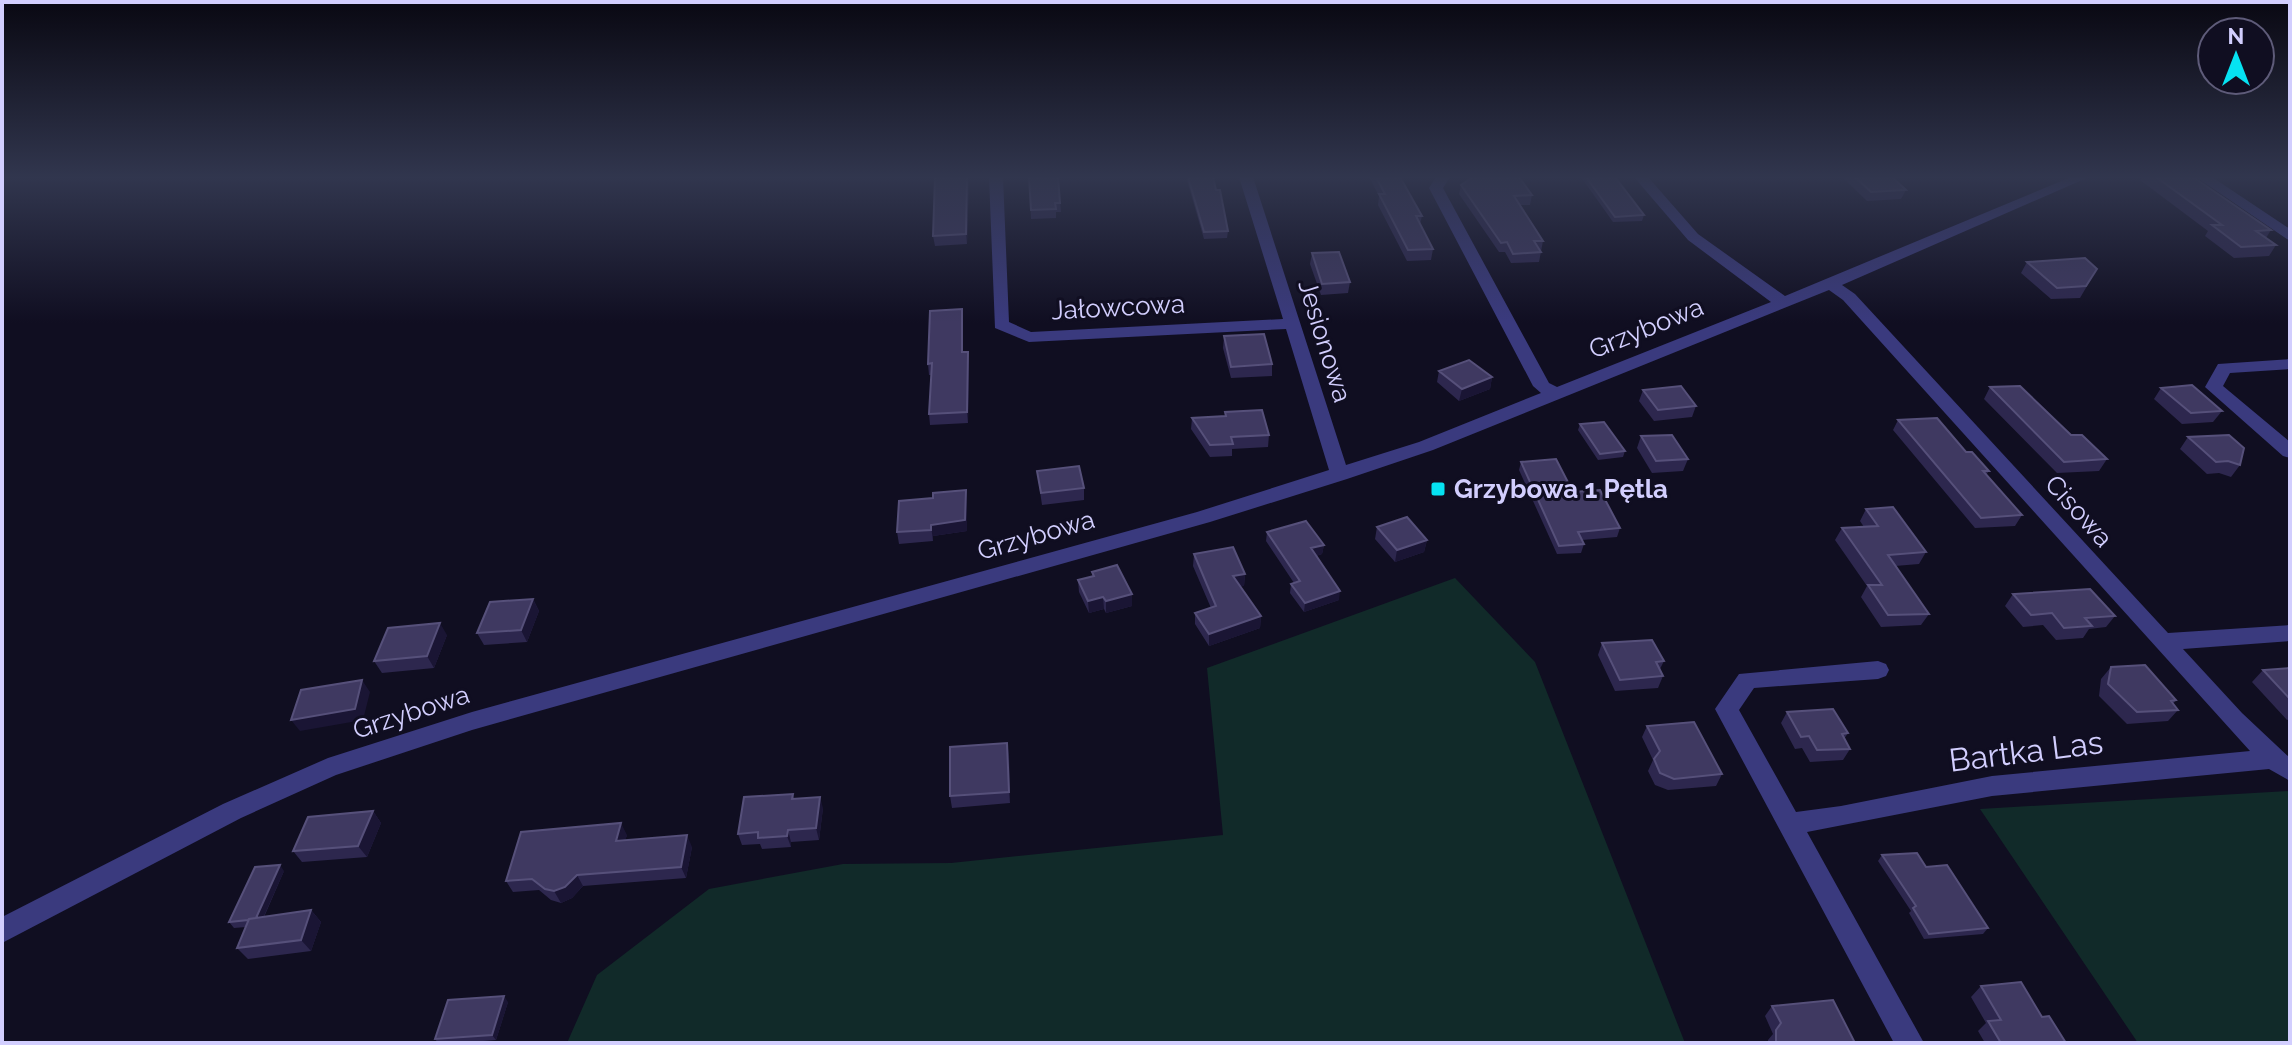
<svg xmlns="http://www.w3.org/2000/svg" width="2292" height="1045" font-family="Raleway,sans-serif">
	<rect width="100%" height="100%" fill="#100e21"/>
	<!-- green -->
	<path fill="#112a29" d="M1455,578l80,84 150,381h-1118l30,-68 112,-86 134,-25 108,-1 272,-28 -16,-167z
		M2290,791v252h-152l-158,-234z"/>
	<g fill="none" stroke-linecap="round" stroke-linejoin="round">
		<!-- minor -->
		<path fill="#3a3a7e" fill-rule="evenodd" d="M989,177h14l6,145 22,10 252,-13 -44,-142h14l93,288 73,-23 122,-49 -8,-7 -104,-198 7,-11h14l-7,11 106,195 8,4 214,-85 -83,-62 -54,-63h14l50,57 87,62 286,-119h18l-247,108 13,9 313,339 122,-8v16l-107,8 59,64 48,45v23l-21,-12 -277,27 -185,36 117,211h-30l-179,-334 24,-35 139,-13 8,3 3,6 -3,6 -8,3 -124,9 -15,22 57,102 45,-6 151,-30 258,-25 -407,-451 -14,-10 -396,160 -86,29 -137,43 -738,208 -136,45 -95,43 -239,125v-26l221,-113 105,-46 144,-46 725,-200 132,-42 -43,-141 -257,13 -34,-14z
			M2196,177h16l78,52v12z
			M2290,359v10l-60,4 -7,13 67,56v16l-7,-2 -78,-69 13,-23z"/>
	</g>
	<!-- wall -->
	<path fill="#2d274e" d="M969,177l-2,67 -32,2 -2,-10z
		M1029,177h29l3,35h-5v6l-25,1z
		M1186,177h27l15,54 -1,7 -23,1z
		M1369,177h31l22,39 -2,8 13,25 -2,11 -24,1 -29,-56 1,-9z
		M1581,177h34l29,38 -2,6 -29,1z
		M1842,177h50l14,13 -5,9 -34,2z
		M2142,177h51l78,53 -5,8 10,7 -7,11 -35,2 -29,-22 3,-5 -68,-51z
		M1461,185l71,10 -2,10h-10l23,36 -4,21 -28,1 -6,-11h-6l-40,-58z
		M1312,253l38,29 -2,11 -27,2 -11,-31z
		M2027,262l70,7 -17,29 -29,1 -30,-26z
		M962,309l1,12v31l6,11 -1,60 -38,2 -1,-11 2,-39h-2l-1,-11z
		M1224,336l48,28v12l-41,2 -8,-30z
		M1439,371l53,6 -2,12 -31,12 -22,-19z
		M1990,387l81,48 36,24 -8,12 -42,2 -73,-74z
		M2161,388l61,23 -9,11 -31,2 -28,-25z
		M1643,390l53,16 -4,11 -38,4 -15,-20z
		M1225,412l44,23 -1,12 -36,2v7l-22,1 -19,-28 1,-11 33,-2z
		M1898,420l68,32 23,19 -3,4 36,40 -7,11 -40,2 -82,-98z
		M1580,424l45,27 -2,6 -25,3 -20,-30z
		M1641,436l47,23 -5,12 -31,2 -15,-25z
		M2188,437l52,28 -9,12 -12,-4 -12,1 -27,-25z
		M1521,462l52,30 47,36 -3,9 -35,3 2,4 -3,9 -24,1 -38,-84z
		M1037,471l47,17v12l-42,5z
		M967,502v29l-34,5v5l-34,3 -2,-12z
		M1866,509l60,43 -7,12 -24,2 34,48 -8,11 -40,2 -20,-30 6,-11 -32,-46 7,-12 22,-1 -4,-6z
		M1377,527l50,13 -3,12 -29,10 -20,-23z
		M1267,532l57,13 -2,9 -6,2 23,44 -35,12 -14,-19 1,-9 3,-1 -28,-42z
		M1194,554l51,20 -1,12h-4l21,30 -1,12 -51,18 -14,-22v-11l16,-5 -18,-42z
		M1092,572l40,34 -26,7 -2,-4 -15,4 -10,-21 -1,-12 14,-3z
		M2013,594l102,22 -9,11 -17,2 -6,9 -27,2 -13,-15 -20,2 -18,-21z
		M533,599l6,12 -12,31 -43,3 -7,-12z
		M447,635l-13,33 -52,5 -8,-12z
		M1602,643l62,18 -4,8 3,7 -5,12 -43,3 -17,-36z
		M2111,667l65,33 -3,4 5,6 -10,11 -41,3 -28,-28 2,-17z
		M2290,668v51l-3,1 -35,-38 11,-12z
		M1787,712l61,21 -4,6 6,10 -7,11 -33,2 -8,-14 -7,1 -14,-26z
		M1647,726l75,48 -6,12 -48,4 -13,-5 -7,-14 5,-11 -11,-23z
		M1009,754l1,49 -58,5 -2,-12z
		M793,794l1,5 29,9 -4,32 -28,2v5l-29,2 -2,-5 -18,1 -4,-11z
		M373,811l8,12 -14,34 -65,5 -9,-11z
		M627,835l-2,5 67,7 -6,31 -103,8 -11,12 -11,5 -10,-3 -12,-10 -26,2 -7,-11z
		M1882,855l44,12 62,61 -5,6 -59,5 -15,-26 2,-2 -33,-50z
		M284,871l-20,46 47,-7 10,12 -10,29 -63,8 -11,-11 9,-21 -12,1 -5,-6z
		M1981,986l61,31 24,26h-81l-7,-12 8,-8 -15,-26z
		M508,1002l-12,38 -37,3h-21l-3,-4z
		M1772,1006l83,37h-87v-3l5,-6 -8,-18z"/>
	<!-- shaded-wall -->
	<path fill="#1a1534" d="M967,177h2l-2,67 -1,-10z
		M962,309l1,12v42l-1,-11z
		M968,352l1,11 -1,60 -1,-11z
		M1492,377l-2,12 -31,12 3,-12z
		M966,490l1,12v29l-34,5v5l-2,-16z
		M1427,540l-3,12 -29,10 2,-12z
		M1324,545l-2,9 -13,4 2,-10z
		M1245,574l-1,12 -12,2 1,-12z
		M1340,591l-1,9 -35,12 1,-9z
		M1132,594v12l-26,7v-12z
		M1103,597l1,12 -15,4 -1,-12z
		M533,599l6,12 -12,31 -6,-12z
		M1261,616l-1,12 -51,18v-12z
		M440,623l7,12 -13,33 -7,-12z
		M362,680l8,12 -7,28 -63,11 -9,-11z
		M1007,743l2,11 1,49 -1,-11z
		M820,797l3,11 -4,32 -3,-12z
		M373,811l8,12 -14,34 -9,-11z
		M621,823l6,12 -5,17 -6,-11z
		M788,830l3,12v5l-4,-11z
		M687,835l5,12 -6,31 -5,-11z
		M280,865l4,6 -24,54 -5,-5z
		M577,875l6,11 -11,12 -11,5 -7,-12z
		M311,910l10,12 -10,29 -10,-11z
		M504,996l4,6 -12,38 -4,-5z"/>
	<!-- building -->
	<path fill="#3f3961" stroke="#56507a" stroke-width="2" d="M935,177h32l-1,57 -33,2z
		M1029,177h29l2,26h-5l1,6 -25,1z
		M1188,177h25l3,13h4l8,41 -24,1z
		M1376,177h24l22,39h-6l17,33 -25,1 -29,-56h6z
		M1473,177h46l13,18 -18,1 29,45h-9l7,11 -28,2 -6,-12 -6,1 -40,-58z
		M1586,177h29l29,38 -29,2z
		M1855,177h37l14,13 -35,2z
		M2156,177h37l78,53 -15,1 20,14 -35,2 -29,-22h10z
		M1339,252l11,30 -28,2 -10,-31z
		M2085,258l12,11 -11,17 -29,2 -30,-26z
		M962,309v43h6l-1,60 -38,2 3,-51 -4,1 2,-53z
		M1264,334l8,30 -41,3 -7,-31z
		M1469,360l23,17 -30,12 -23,-18z
		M2192,385l30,26 -31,2 -30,-25z
		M1681,386l15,20 -38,4 -15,-20z
		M2020,386l51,49h11l25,24 -43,3 -74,-75z
		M1262,410l7,25 -38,2 2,7 -23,1 -18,-27 34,-2 -1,-4z
		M1937,418l29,34h6l17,19h-6l39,44 -41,3 -83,-98z
		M1604,422l21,29 -25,3 -20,-30z
		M1672,435l16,24 -32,2 -15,-25z
		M2229,435l15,13 -4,17 -12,-4 -12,1 -28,-25z
		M1556,459l17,33 27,-2 20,38 -42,4 6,12 -25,2 -38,-84z
		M1079,466l5,22 -43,5 -4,-22z
		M966,490l-1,30 -34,5v5l-34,2 2,-31 34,-3v-5z
		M1893,507l33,45 -38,3 41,59 -41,1 -20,-30h14l-40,-57 36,-2 -12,-17z
		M1407,517l20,23 -30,10 -20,-23z
		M1306,521l18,24 -13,3 29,43 -35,12 -14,-19 9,-3 -33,-49z
		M1233,547l12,27 -12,2 28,40 -52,18 -14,-21 21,-7 -22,-52z
		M1117,565l15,29 -26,7 -3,-4 -15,4 -10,-21 16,-4 -2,-4z
		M2090,589l25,27 -30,2 7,8 -28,2 -12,-15 -21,2 -18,-21z
		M533,599l-12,31 -44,3 13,-31z
		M440,623l-13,33 -53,5 14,-33z
		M1652,640l12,21 -8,1 7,14 -43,4 -18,-37z
		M2145,665l31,35 -5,1 7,9 -41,2 -29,-28 3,-17z
		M2290,668v31l-27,-29z
		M362,680l-7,29 -64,11 10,-30z
		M1833,709l15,24 -6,1 8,15 -33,1 -8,-14 -8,1 -14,-25z
		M1694,722l28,52 -48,5 -14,-6 -6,-14 6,-8 -13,-25z
		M1007,743l2,49 -59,4v-49z
		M793,794l-1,5 28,-2 -4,31 -28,2 -1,6 -29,2v-6l-20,2 6,-37z
		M373,811l-15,35 -65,5 15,-34z
		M621,823l-5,18 71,-6 -6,32 -104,8 -12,12 -11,4 -9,-2 -13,-10 -26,2 15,-49z
		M1917,853l9,14 21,-2 41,63 -59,6 -16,-26 3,-2 -34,-51z
		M280,865l-24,53 -7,1 -1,1 -19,2 26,-55z
		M311,910l-10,30 -64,8 12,-29z
		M2021,982l21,35 7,-1 17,27h-65l-13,-22 13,-1 -20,-34z
		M504,996l-12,39 -57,4 13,-39z
		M1833,1000l22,43h-77l-2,-2v-11l5,-7 -9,-17z"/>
	<!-- sky -->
	<linearGradient id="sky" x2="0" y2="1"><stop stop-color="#090812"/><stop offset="0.55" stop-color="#31364e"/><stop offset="1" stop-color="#31364e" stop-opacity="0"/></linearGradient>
	<rect width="2292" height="323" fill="url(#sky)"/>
	<!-- markers -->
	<rect fill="#06e2f2" stroke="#100e21" stroke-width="3" x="1430" y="481" width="16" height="16" rx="4"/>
	<g text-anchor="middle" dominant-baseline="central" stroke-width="6" stroke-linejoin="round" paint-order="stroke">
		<!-- street labels -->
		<g font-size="26" fill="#d2cefe" stroke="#100e21">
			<text transform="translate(1118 307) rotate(-3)">Jałowcowa</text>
			<text transform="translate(1646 328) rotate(-22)">Grzybowa</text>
			<text transform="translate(1325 341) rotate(73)">Jesionowa</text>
			<text transform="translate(2079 511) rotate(48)">Cisowa</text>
			<text transform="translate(1036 535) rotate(-16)">Grzybowa</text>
			<text transform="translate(411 712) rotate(-18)">Grzybowa</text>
		</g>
		<!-- poi labels -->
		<g font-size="26" font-weight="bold" fill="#d2cefe" stroke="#100e21" text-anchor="start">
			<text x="1454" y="489">Grzybowa 1 Pętla</text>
		</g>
		<!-- near-street labels -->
		<g font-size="32" fill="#d2cefe" stroke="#100e21">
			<text transform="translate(2026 751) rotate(-7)">Bartka Las</text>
		</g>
	</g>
	<!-- border -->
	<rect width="2292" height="1045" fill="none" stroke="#d2cefe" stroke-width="8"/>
	<!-- north arrow -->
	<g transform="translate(2236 56)"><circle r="38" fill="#100e21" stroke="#5e5b79" stroke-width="2"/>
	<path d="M0-6L14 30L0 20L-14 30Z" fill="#06e2f2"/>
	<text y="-12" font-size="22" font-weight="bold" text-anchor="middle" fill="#d2cefe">N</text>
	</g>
</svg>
